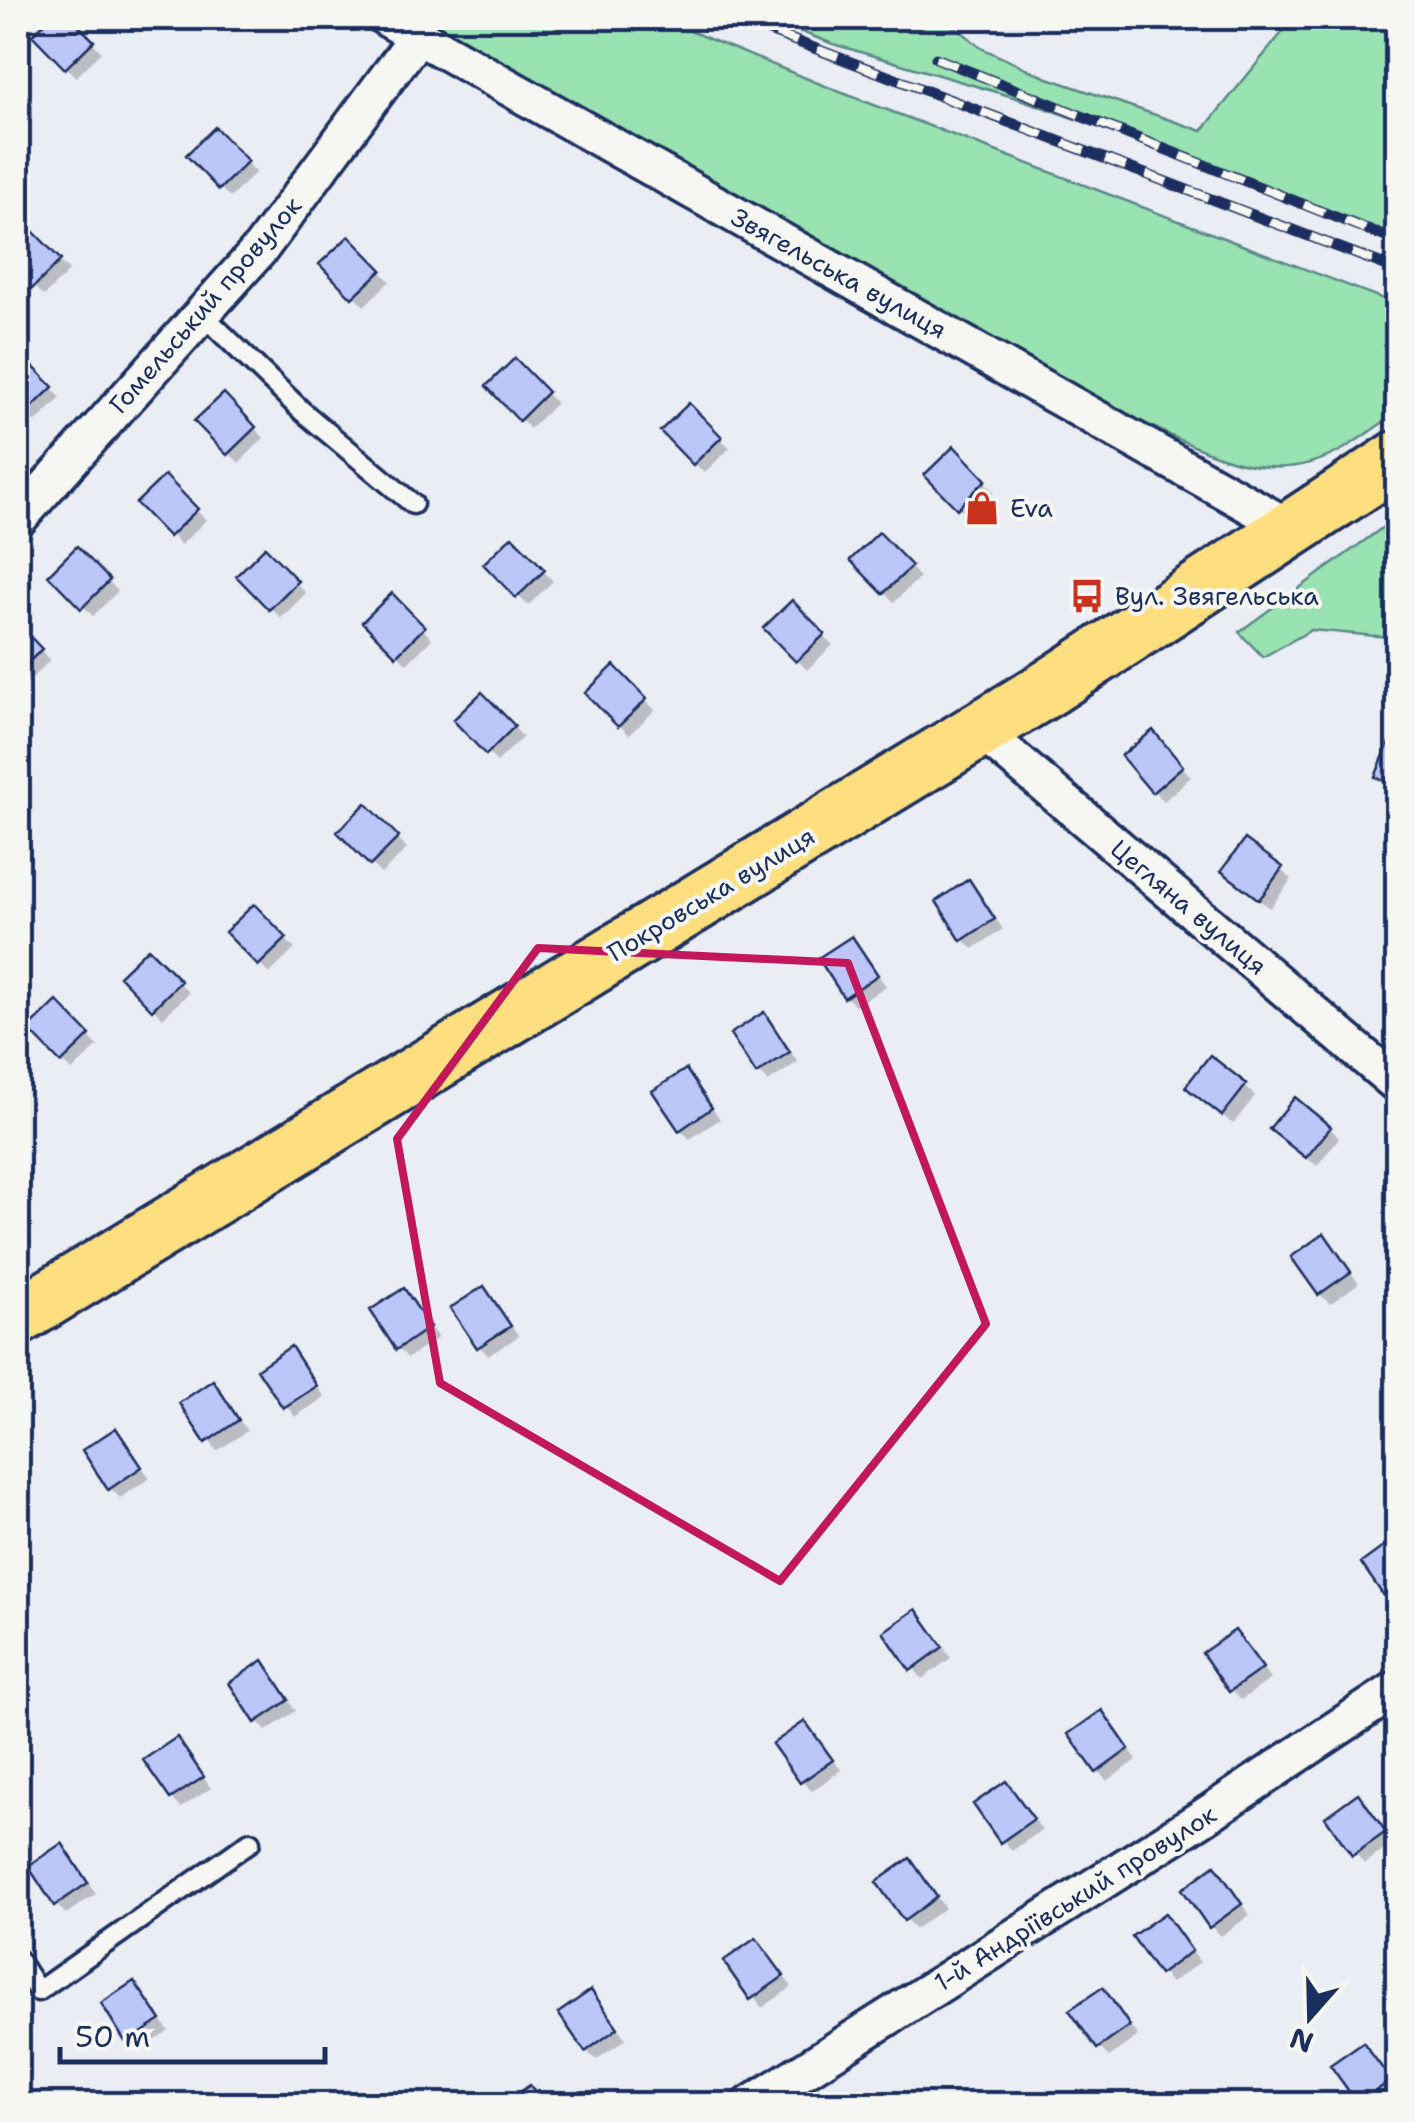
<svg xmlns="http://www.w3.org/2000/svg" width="1415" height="2122" font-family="'Shantell Sans',sans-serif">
	<rect width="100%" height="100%" fill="#eaedf3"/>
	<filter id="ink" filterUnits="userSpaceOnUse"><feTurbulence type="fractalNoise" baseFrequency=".01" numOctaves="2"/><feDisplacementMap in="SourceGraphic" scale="20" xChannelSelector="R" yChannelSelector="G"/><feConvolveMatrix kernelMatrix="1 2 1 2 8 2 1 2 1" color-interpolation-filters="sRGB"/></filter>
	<g filter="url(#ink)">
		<!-- green -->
		<path fill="#99e2b1" stroke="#5a8888" stroke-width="2.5" d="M419,18h239l182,74 557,212v109c-17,11 -34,24 -52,35 -73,43 -133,6 -201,-25z
			M765,18h167l27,11 22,19 64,29 157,54 92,-113h88l15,16v201l-377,-136 -187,-55z
			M1397,517v121l-86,-8 -48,27 -24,-25z"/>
		<!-- shadow -->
		<path fill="#0003" d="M54,18h14l34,34 -26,25 -41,-42z
			M215,131l41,41 -26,26 -41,-43z
			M28,230l41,41 -25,25 -26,-26v-30z
			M348,239l42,42 -26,25 -41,-42z
			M20,356l41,42 -26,25 -17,-18z
			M515,362l41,41 -26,26 -41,-43z
			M224,396l40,42 -25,25 -41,-42z
			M689,406l41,42 -26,25 -41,-42z
			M954,450l40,42 -25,25 -41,-42z
			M165,478l41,42 -25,25 -41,-42z
			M879,535l41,42 -26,25 -41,-42z
			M512,539l41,42 -25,25 -41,-42z
			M77,550l41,41 -25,25 -41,-41z
			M265,551l41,42 -25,25 -41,-42z
			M392,597l40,42 -25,25 -41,-42z
			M792,603l41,42 -26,25 -41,-42z
			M18,627l32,33 -26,26 -6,-7z
			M614,668l41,42 -26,25 -41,-42z
			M482,695l41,42 -26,25 -41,-42z
			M1398,737v53l-20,-13z
			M1162,743l29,34 -27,24 -10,-10z
			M366,807l41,42 -26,25 -41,-42z
			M1246,843l46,36 -22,29 -36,-27z
			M969,882l34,47 -30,20 -10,-10z
			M254,907l41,42 -26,25 -40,-42z
			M851,939l35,47 -30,20 -10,-9z
			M148,951l41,42 -26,25 -41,-42z
			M57,1004l41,42 -26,25 -41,-42z
			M764,1015l34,47 -30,20 -10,-10z
			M686,1072l34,47 -30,20 -10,-9z
			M1245,1086l10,10 -22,28 -35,-28z
			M1330,1128l9,10 -22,28 -35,-27z
			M1324,1237l35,46 -29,21 -10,-10z
			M484,1289l35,47 -31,20 -9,-10z
			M403,1291l35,47 -30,20 -10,-10z
			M291,1350l34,47 -30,20 -34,-47z
			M213,1384l34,47 -30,20 -34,-47z
			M115,1431l35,47 -30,20 -10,-10z
			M916,1612l35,46 -29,21 -36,-47z
			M1235,1633l36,46 -30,21 -10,-10z
			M262,1663l34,48 -30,20 -9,-10z
			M1102,1713l35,47 -30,21 -9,-10z
			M805,1724l36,46 -29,21 -10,-10z
			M177,1741l34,47 -30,20 -9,-10z
			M1016,1794l26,36 -30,21 -36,-46z
			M1358,1797l36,46 -30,21 -35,-46z
			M61,1847l35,47 -30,20 -10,-10z
			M909,1861l36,47 -30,21 -9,-10z
			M1215,1869l35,46 -29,21 -10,-10z
			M1165,1916l35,46 -29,21 -36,-46z
			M756,1941l36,46 -30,21 -35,-47z
			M134,1984l35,47 -31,20 -34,-47z
			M1102,1990l36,46 -29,21 -10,-10z
			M600,2003l26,36 -30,21 -10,-10z
			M1363,2045l35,44 -18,15h-18l-28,-38z"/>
		<!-- building -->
		<path fill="#bbc7f8" stroke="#1b2f5e" stroke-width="2.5" d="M50,18h21l23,23 -29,28 -33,-34z
			M215,127l33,34 -29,29 -33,-35z
			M28,226l33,34 -29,29 -14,-15v-37z
			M349,236l33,34 -30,28 -33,-34z
			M20,353l33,34 -29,28 -6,-6z
			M515,358l33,34 -29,29 -33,-35z
			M224,393l32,34 -29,28 -33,-34z
			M689,403l33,34 -29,28 -33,-34z
			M954,446l32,34 -29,29 -33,-34z
			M165,475l33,34 -29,28 -33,-34z
			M879,532l33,34 -29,28 -33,-34z
			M512,536l33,34 -29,28 -33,-34z
			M77,546l33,34 -29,29 -33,-34z
			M265,547l33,34 -29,29 -33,-34z
			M392,593l33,34 -29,29 -34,-34z
			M792,600l33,34 -29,28 -33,-34z
			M18,624l24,25 -24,24z
			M614,665l33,34 -29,28 -33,-34z
			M482,692l33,34 -29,29 -33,-35z
			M1153,730l30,36 -31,27 -31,-37z
			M1393,733l5,2v51l-23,-9z
			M366,803l33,34 -29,29 -33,-34z
			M1245,839l38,28 -24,33 -38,-29z
			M969,879l26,40 -34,22 -25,-40z
			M254,904l33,34 -29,28 -33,-34z
			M852,936l26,39 -34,23 -26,-40z
			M148,948l33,33 -29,29 -33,-34z
			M57,1001l33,34 -29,28 -33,-34z
			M764,1012l26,40 -34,22 -26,-40z
			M1210,1055l37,29 -25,32 -37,-29z
			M686,1069l26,39 -33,23 -27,-40z
			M1295,1097l36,30 -25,31 -37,-29z
			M1324,1233l27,39 -33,23 -27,-38z
			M484,1286l27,40 -34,22 -27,-40z
			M404,1288l26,39 -34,23 -26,-40z
			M291,1346l26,40 -34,22 -26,-39z
			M213,1380l26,40 -34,23 -26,-40z
			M116,1428l26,39 -34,23 -26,-40z
			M1394,1539l4,6v50l-10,7 -27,-39z
			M916,1609l27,38 -33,24 -27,-39z
			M1235,1630l28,38 -34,24 -27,-39z
			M263,1660l26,40 -34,23 -26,-40z
			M1102,1710l27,39 -33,24 -28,-39z
			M805,1721l28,39 -33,23 -28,-39z
			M177,1737l27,40 -34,22 -27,-39z
			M1006,1781l28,38 -34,24 -27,-39z
			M1358,1793l28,39 -34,24 -27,-39z
			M62,1843l26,40 -34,23 -26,-40z
			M910,1858l27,39 -33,24 -28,-39z
			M1215,1865l27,39 -33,24 -27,-39z
			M1165,1913l27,38 -33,24 -27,-39z
			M756,1938l28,38 -34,24 -27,-39z
			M134,1981l27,39 -35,23 -25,-40z
			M1103,1987l27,39 -33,23 -28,-39z
			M591,1990l27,38 -33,24 -27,-39z
			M1363,2042l28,38 -33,24 -28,-39z
			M530,2085l13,19h-40z"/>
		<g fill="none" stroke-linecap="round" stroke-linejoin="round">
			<!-- service casing -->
			<g stroke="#1b2f5e" stroke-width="25">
				<path id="service" d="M202,314l100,97 111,93
					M18,1960l20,31 212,-149"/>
			</g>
			<!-- minor casing -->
			<g stroke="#1b2f5e" stroke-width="42">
				<path id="minor" d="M386,18l906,511
					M18,519l243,-271 157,-212
					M980,730l418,355
					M751,2104l451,-286 196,-130"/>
			</g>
			<!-- trunk casing -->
			<g stroke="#1b2f5e" stroke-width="62">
				<path id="trunk" d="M18,1317l1032,-630 348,-228"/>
			</g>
			<!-- service -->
			<use href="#service" stroke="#f6f6f2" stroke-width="18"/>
			<!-- minor -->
			<use href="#minor" stroke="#f6f6f2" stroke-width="35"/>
			<!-- trunk -->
			<use href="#trunk" stroke="#fedf80" stroke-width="55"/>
			<!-- rail casing -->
			<g stroke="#1b2f5e" stroke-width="11">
				<path id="rail" d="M735,18l663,252
					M936,58l462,184"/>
			</g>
			<!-- rail -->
			<use href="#rail" stroke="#f6f6f2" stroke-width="8" stroke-dasharray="22" stroke-linecap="butt"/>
		</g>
	</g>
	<!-- marked area -->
	<path fill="none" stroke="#c2185b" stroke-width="8" stroke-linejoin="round" d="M538,948l310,15 138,361 -206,257 -340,-198 -43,-244z"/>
	<!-- icons -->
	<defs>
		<g id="shop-bare" transform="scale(2.7)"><path d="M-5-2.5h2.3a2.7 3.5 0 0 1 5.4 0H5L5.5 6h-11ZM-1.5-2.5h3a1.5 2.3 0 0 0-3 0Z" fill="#c8321e" stroke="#f6f6f2" stroke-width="2.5" paint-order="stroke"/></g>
		<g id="bus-bare" transform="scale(2.7)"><path d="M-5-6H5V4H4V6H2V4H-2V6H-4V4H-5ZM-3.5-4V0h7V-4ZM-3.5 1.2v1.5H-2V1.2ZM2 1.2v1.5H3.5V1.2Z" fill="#c8321e" stroke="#f6f6f2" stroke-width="2.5" paint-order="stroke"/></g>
	</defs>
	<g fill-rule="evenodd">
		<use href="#shop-bare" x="982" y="508"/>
		<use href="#bus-bare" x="1087" y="596"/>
	</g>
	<g text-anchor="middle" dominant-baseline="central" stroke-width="8" stroke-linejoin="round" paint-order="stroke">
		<!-- street labels -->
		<g font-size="25" fill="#1b2f5e" stroke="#f6f6f2">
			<text transform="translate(839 273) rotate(29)">Звягельська вулиця</text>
			<text transform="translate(205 305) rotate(-49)">Гомельський провулок</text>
			<text transform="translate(711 894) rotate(-31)">Покровська вулиця</text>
			<text transform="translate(1189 907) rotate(40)">Цегляна вулиця</text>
			<text transform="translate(1075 1898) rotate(-32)">1-й Андріївський провулок</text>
		</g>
		<!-- poi labels -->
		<g font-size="25" fill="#1b2f5e" stroke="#f6f6f2" text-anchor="start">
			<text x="1010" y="508">Eva</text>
			<text x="1115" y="596">Вул. Звягельська</text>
		</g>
	</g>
	<!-- margin -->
	<rect width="1415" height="2122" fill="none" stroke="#f6f6f2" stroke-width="60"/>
	<rect x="30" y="30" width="1355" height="2062" fill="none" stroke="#1b2f5e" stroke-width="4" filter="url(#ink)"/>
	<!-- north arrow -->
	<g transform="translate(1310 2017) rotate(200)" stroke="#f6f6f2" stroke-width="8" paint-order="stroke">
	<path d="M0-8L18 38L0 25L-18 38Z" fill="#1b2f5e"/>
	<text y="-15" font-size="28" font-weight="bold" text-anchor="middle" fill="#1b2f5e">N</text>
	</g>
	<!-- scale -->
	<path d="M60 2047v15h265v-15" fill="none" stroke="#1b2f5e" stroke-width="5"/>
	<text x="75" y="2047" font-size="30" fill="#1b2f5e" stroke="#f6f6f2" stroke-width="8" paint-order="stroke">50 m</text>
</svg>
